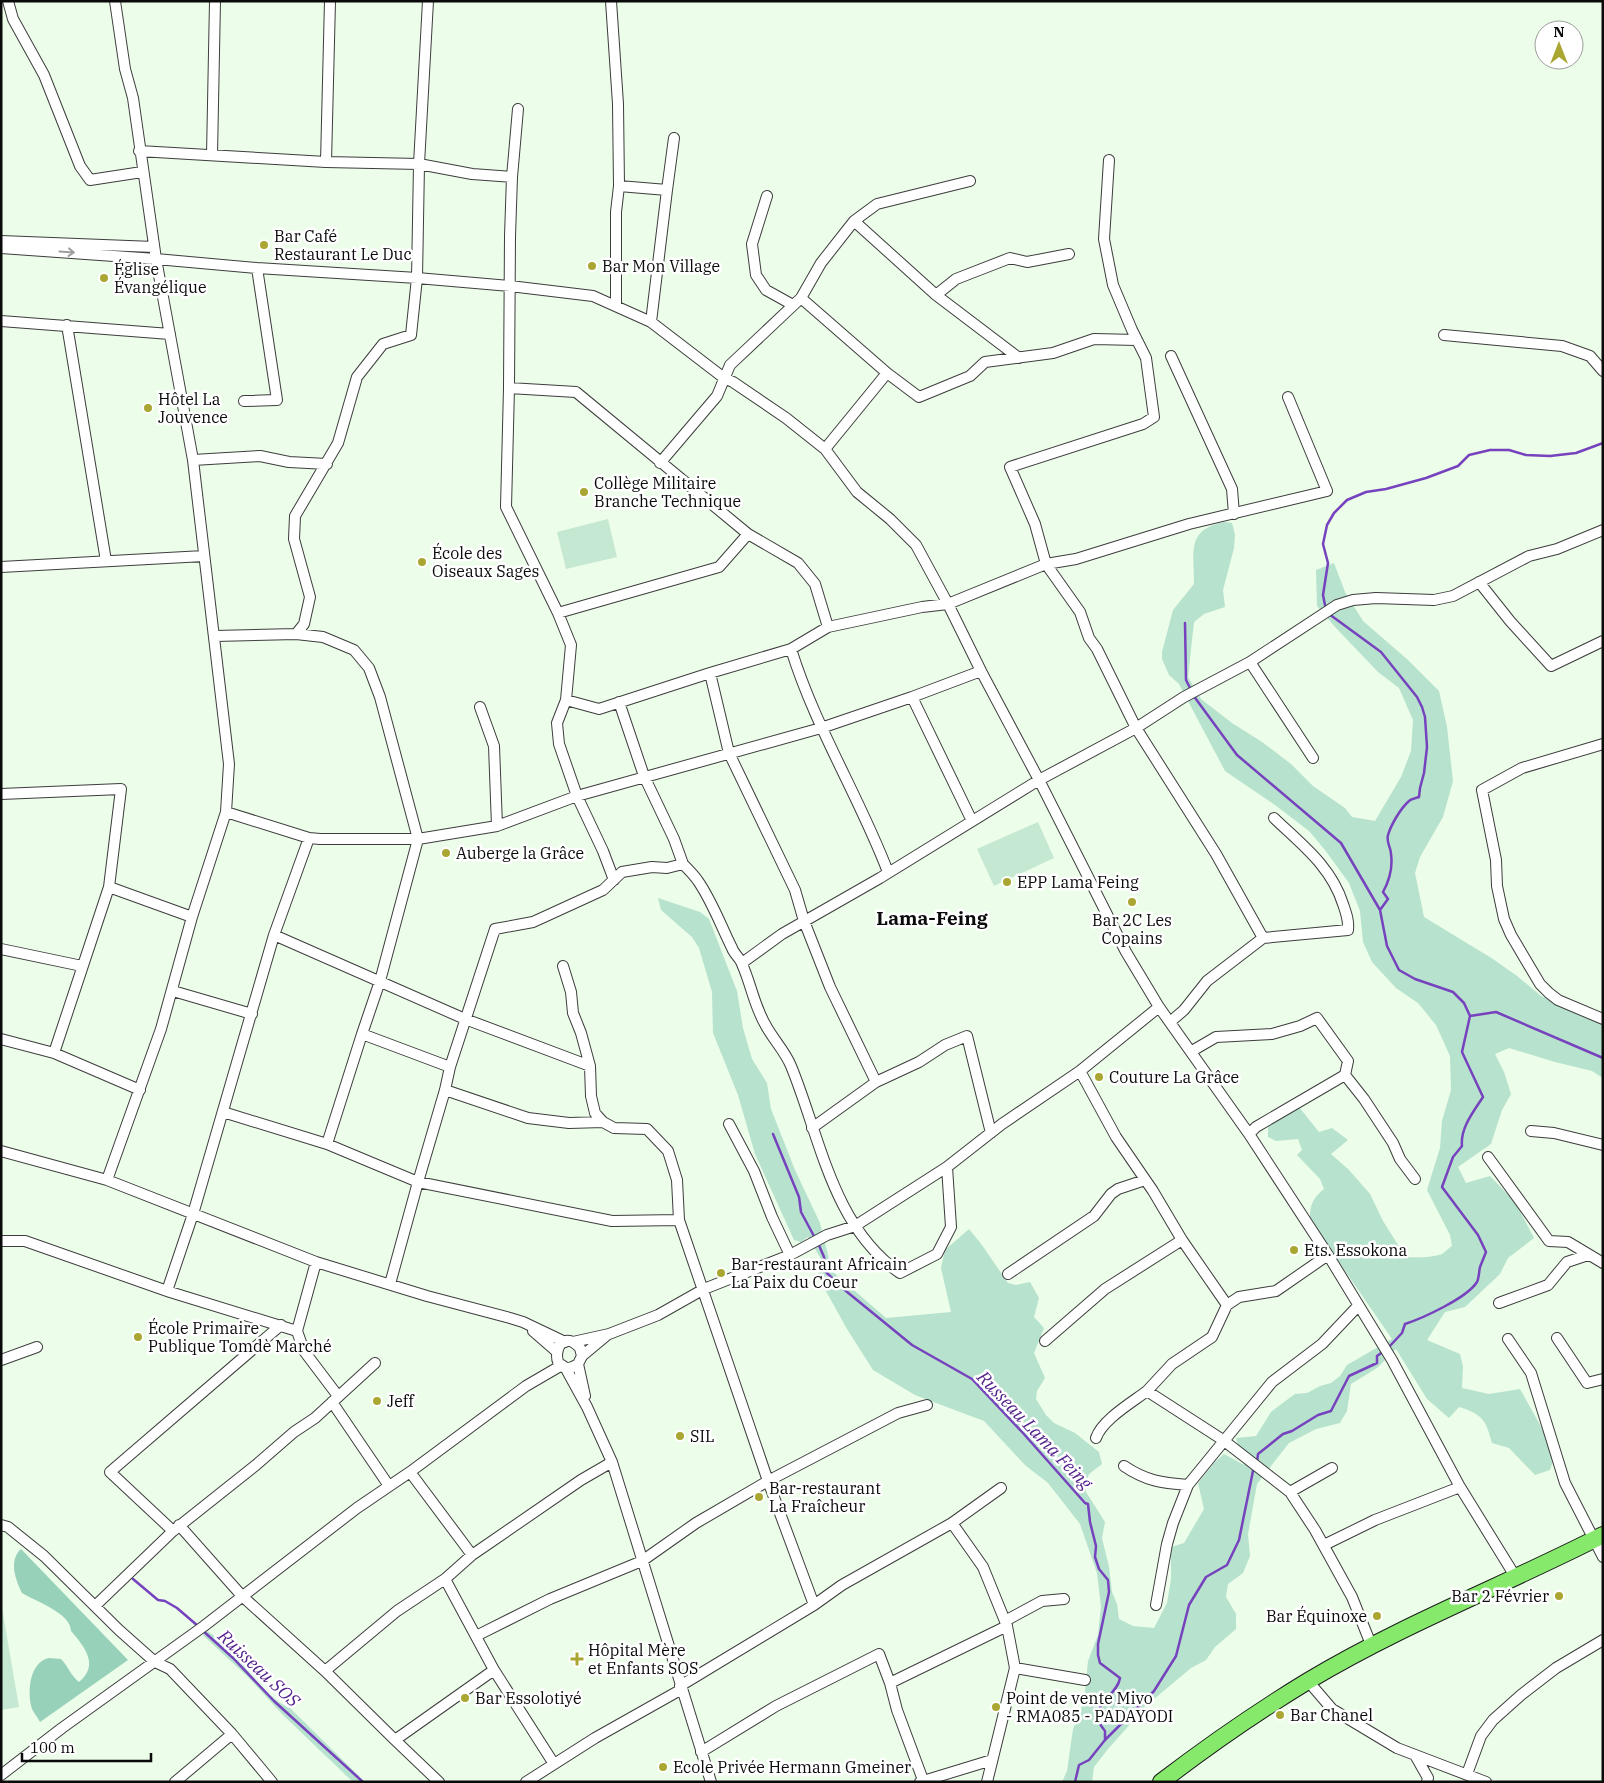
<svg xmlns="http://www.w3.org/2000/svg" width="1604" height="1783" font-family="'IBM Plex Serif',serif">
	<rect width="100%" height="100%" fill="#ecfde9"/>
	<!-- green -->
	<path fill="#b7e2cd" d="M1225,522l7,1 3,12 -1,13 -11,42 2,17 -21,7 -10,8 -6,55 13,22 31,24 30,19 29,22 22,22 32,22 7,9 23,4 26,-44 10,-26 2,-31 -14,-32 -21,-16 -42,-44 -19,-22 -1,-36 18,-7 11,29 18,29 45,39 31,31 8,36 6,54 -10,36 -23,40 -5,16 9,44 69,42 24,17 24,20 62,29v53l-11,-7 -37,-9 -46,-14 -14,6 9,18 7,22 -9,16 -11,34 -33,23 8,16 24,-7 25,26 19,36 -26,20 -8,16 -35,33 -20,5 -18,28 33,14 3,12 -1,22 27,6 31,-5 29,52 5,17 -4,12 -15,5 -26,-27 -17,-5c-6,-23 -10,-29 -33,-36l-10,11 -22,-19 -31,-50 -19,19 -26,16 -4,27 -7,12 -24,6 -27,14 -32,41 -9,50 2,22 -7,17 -15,11 -2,13 10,17v15l-21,18 -9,13 -15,8 -49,41 -10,13 -24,27 -14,18 -2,15h-30l5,-11 6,-42 11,-28 4,-40 10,-26 3,-28 -4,-34 -17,-49 -32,-41 -23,-18 -41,-44 -69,-26 -42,-25 -26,-41 -30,-54 6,-7 -2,-9 -13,-22 -7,5 -7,-2 -39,-86 -17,-59 -25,-62 -1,-41 -13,-44 -7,-11 -31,-27 -3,-12 42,14 9,7 28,72 6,37 9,31 15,24 4,26 24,61 25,53 12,48 54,47 65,-6 -10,-44 4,-18 24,-21 13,16 26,38 8,2 14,-3 9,16 -5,19 10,11 -10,25 11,25 -8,13 -1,8 10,16 8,8 21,10 24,19 3,12 -13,10 -4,11 1,7 19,30 -3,16 7,29 3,25 5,12 2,15 14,7 21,2 13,-25 4,-24v-32l13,-4 20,-34 -6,-26 16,-20 10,-9 20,11 4,-10 -10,-10 -2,-7 20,-2 15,-24 9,-7 15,-11 12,-1 13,-7 11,-3 9,-7 7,-11 45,-26 -82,-119c0,-15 2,-21 14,-31l-4,-10 -23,-24 5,-5 -4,-11 -22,2 -8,-4v-11l31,-19 20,25 13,-4 16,12 -17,14 18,16 21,24 13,27 17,27 9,9c8,1 26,0 33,-3 3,-2 7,-6 10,-8l-2,-11 -23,-45 13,-42 2,-27 9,-31 -1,-34 -14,-31 -18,-22 -22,-15 -24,-26 -9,-20 -3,-31 -11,-28 -24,-33 -16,-19 -34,-26 -50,-34 -46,-87 -10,-9 -7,-16v-7l11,-42 21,-26c0,-32 -8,-55 31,-62z
		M207,1631c32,18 51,64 83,77l75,74h-12l-71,-68 -33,-36 -42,-39 -4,-4z"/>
	<!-- forest -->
	<path fill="#98d1b9" d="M21,1549l107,111 -88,62c-2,-4 -6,-9 -8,-13 -5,-16 -3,-47 17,-51 4,0 8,1 12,1 7,7 10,17 18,23 21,-17 5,-36 -8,-51 0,-18 -36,-30 -49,-38 -6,-13 -14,-32 -1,-44z"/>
	<!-- pitch -->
	<path fill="#c5e8d2" d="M608,519l9,38 -51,12 -9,-37z
		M1038,822l16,36 -60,28 -17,-37z
		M1,1602l18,105 -18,3z"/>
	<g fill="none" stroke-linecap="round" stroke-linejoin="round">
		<!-- stream -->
		<path stroke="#7642bd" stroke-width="2.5" d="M1326,610l-3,-15 5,-32 -5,-19 4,-19 7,-12 13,-13 19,-8 20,-3 40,-11 32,-12 11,-11 21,-5h19l17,5 24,1 26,-3 27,-10
			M1329,614l52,38 36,45 5,10 3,10 2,30 -3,26 -4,15 -1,9c-3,1 -8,2 -10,4 -9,8 -18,24 -21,34 -2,8 3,12 3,19 2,14 -2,27 -8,38l5,7 -8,11
			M1185,623l1,57 5,10
			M1193,695l44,60 104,88 39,67 7,36 12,24 16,9 38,13 11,11 6,13 -8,36 21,45c-9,14 -23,31 -21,49l-9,11 -11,30 36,48 8,17c-2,5 -4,10 -6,15 -1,4 -1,11 -3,15 -10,16 -54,36 -72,42l-3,9 -14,15
			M1470,1016l26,-4 107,46
			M773,1134l26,63 2,15 14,26
			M818,1243l6,14 2,15 15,15 71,58 60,34 51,54 62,70 3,1 2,18 6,24 -1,11 4,12 9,11 1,12 -11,52v11l2,8 20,15c-3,20 -37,28 -15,53v8
			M1257,1462l1,-8 25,-20 9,-3 26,-16 13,-4 18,-35 28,-13v-7l7,-5
			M133,1579l25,21 7,1 12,7 21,18
			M202,1630l31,28 41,43 89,81
			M1075,1782l4,-17 10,-5 16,-20 49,-49 22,-35 13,-51 17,-28 21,-12 12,-25 15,-74"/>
		<!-- street casing -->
		<g stroke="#3d3d3d" stroke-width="12">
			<path id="street" d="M8,1l5,18 31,56 36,91 10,14 52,-8
				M115,1l10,68 8,29 23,161 37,201 36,304 -3,48 -34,105 -31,112 -54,151 209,82 111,34 83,22 13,4 42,20
				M611,1l7,103 1,82 -3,26v94
				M518,109l-6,68 -2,59 -1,152 -3,119 52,106 13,32 -5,55 -9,23 2,21 18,52 26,55 11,29
				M139,151l187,11 93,2 53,10 40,3
				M212,155l3,-154
				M1109,160l-5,79 9,46 19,45 14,28 8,59 -11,7 -133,43 25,57 11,40 34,48 9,26 8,11 39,79 80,126 47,84
				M326,162l4,-161
				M619,186l48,4 7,-52
				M767,196l-15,48 4,31 10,15 27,15
				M854,221l82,74 83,63
				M1,241l153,6
				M1,248l155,11 101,9 160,10 93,8 83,10 58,26 73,56 9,4 53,36 39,31 32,43 33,27 26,26 32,59 33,67 58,109 87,172 33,55 90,127 79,121 64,105 68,127 55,89
				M936,295l20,-16 54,-21 17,4 42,-8
				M801,298l86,75 32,24 51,-21 15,-14 68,-9 41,-14 43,1
				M1,321l169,13
				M651,322l16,-132
				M67,325l39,236
				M1444,335l118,11 28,10 13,15
				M1171,356l61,133 2,25
				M509,388l67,4 172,142 50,29 17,21 13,43
				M244,401l33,-1 -20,-132
				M825,449l62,-76
				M193,460l67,-4 29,6 38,2
				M660,463l57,-67 13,-31 71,-67 20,-35 33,-42 23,-17 93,-23
				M1,567l203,-11
				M1479,582l31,39 41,45 52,-25
				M558,613l161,-46 29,-33
				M296,634l8,-10 6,-27 -16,-58 1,-23 43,-73 19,-66 26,-33 28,-9 6,-57 2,-114 9,-163
				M215,636l81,-2 27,3 31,13 15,18 11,29 38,142 -38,142 -18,53 88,33
				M791,649c24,78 68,147 97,223
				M1250,662l63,96
				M710,673l19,80 66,137 9,31 26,66 46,95
				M912,697l60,124
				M566,700l33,9 111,-36 81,-24 37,-22 94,-20 26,-3 98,-40 30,-5 113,-35 138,-33 -39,-94
				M619,702l25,74 30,63 9,25
				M480,707l14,39 3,80
				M1603,744l-81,24 -40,22 14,70 1,26 7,33 7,16 29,49 9,9 9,7 45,19
				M1,794l120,-5 -12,98 -55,166
				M226,812l83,26 11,1h98l79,-13 80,-30 244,-68 91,-31 69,-26
				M109,887l83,30
				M274,935l191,84 125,47
				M1,949l81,17
				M742,963l40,-29 98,-56 159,-98 97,-52 48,-31 66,-35 87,-57 16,-5 23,-2 58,2 19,-4 76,-40 28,-7 46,-19
				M563,966l8,26 2,21 8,20 9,33 1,30 4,17 8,9
				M173,991l79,23
				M1170,1022l14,-12 23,-29 56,-43 85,-8c1,-10 -2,-17 -5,-26 -12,-38 -42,-60 -69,-86
				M1,1039l53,14 86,37
				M1192,1051l24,-14 56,-3 28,-8 17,-8 31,43 -3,14 -89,52 -7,7
				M1080,1071l36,66 37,54 29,49 45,65 -15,32 -40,27 -25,27 76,49 67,52 25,38 37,67 20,50
				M1345,1075l19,24 29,44 7,16 15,20
				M445,1090l83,28 41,5 34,-1 11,6 33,1 21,22 9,29 2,40 89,261 -72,42 -54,38 -92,38 -74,37
				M223,1112l104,32 91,38 194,39 67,-1
				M729,1124l25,47 18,46 18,38
				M812,1128l64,-46 43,-20 26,-17 22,-9 24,97
				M1531,1131l23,2 49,12
				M327,1144l35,-110
				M1,1151l106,29
				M1488,1157l61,84 19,1 35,21
				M1,1241h24l145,51 127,39
				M316,1262l-19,69 7,20 34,45
				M1008,1274l86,-58 17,-22 7,-5 27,-9
				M390,1284l28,-102 27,-92 5,-23 45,-138 38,-7 11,-5 59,-27 19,-18 30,-5 15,1 16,-4c5,5 11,11 15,17 14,20 23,45 34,67 2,6 8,10 10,16 9,20 12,41 23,60 7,14 20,27 26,42 29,70 41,160 109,207l37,-19 14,-27 -4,-60
				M167,1291l26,-77 81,-279 35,-97
				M1499,1303l49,-18 19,-23 21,-7
				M1227,1305l12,-8 37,-6 52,-36
				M533,1331l23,20
				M1557,1338l30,45 16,-4
				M1508,1339l23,34 34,110 38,74
				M1045,1341l60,-52 77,-49
				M573,1342l36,-8 49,-19 46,-26 86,-34 37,-20 28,-9 92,-59 55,-43 78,-53 79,-64
				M582,1356l24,-20
				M1,1360l36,-13
				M578,1364c-32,20 -24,-44 2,-16l2,8 -4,8 7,32
				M565,1367l22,40 25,55 99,320
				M332,1402l57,84
				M1096,1438c6,-18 35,-35 51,-47
				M1124,1466c22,15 38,17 64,19l84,-103 50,-38 36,-38
				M410,1472l62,83
				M1290,1492l42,-24
				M952,1523l31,44 24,59 8,42 -28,114
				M1,1525l7,2 36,29 75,74 36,32 15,7 62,65 40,48
				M179,1525l63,71 83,75 70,69 99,-70 -49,-91
				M173,1531l-63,-59 171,-147
				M1324,1545l51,-25 85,-33
				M814,1605l-46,-124 130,-68 29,-8
				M1156,1605l11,-61 6,-21 15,-38
				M95,1606l78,-75 83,-66 38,-33 21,-14 60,-55
				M1005,1621l37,-20 22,-2
				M1015,1668l70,12
				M494,1670l60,94
				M325,1671l72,-60 48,-32 27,-24 109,-75 31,-18
				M1308,1681l24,28 65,39 89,34
				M890,1683l117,-57
				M680,1686l134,-81 28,-20 110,-62 49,-35
				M395,1740l44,42
				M701,1752l75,-46 103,-52 11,29 7,27 26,70
				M1415,1755l13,23 -1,4
				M1467,1774l14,-38 12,-16 28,-25 35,-27 47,-28
				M1,1775l61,-47 142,-102 153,-118 53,-36 116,-86 36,-21
				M175,1782l57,-48
				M526,1782l69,-44 87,-49
				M920,1782l72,-22"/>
		</g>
		<!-- primary casing -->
		<g stroke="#1b1b1b" stroke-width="18">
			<path id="primary" d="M1161,1782c47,-36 96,-70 147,-101 93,-56 197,-96 295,-146"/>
		</g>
		<!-- street -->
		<use href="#street" stroke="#fff" stroke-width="10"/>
		<!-- primary -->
		<use href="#primary" stroke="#87e96c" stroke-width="16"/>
	</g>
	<!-- one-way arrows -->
	<defs><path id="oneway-shaft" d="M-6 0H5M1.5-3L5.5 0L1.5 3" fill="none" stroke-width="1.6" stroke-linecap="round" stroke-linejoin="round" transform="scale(1.25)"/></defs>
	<use stroke="#9d9d9d" href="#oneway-shaft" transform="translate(67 252) rotate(4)"/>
	<!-- markers -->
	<g fill="#a9a732" stroke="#fff" stroke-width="2">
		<circle cx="264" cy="245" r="5"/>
		<circle cx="592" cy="266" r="5"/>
		<circle cx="104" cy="278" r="5"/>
		<circle cx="148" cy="408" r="5"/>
		<circle cx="584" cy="492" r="5"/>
		<circle cx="422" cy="562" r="5"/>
		<circle cx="446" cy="853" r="5"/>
		<circle cx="1007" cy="882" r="5"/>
		<circle cx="1132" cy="902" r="5"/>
		<circle cx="1099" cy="1077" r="5"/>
		<circle cx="1294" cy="1250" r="5"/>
		<circle cx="721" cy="1273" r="5"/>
		<circle cx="138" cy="1337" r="5"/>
		<circle cx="377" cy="1401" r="5"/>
		<circle cx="680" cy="1436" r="5"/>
		<circle cx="759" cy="1497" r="5"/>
		<circle cx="1559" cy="1596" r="5"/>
		<circle cx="1377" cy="1616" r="5"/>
		<path d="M574.5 1651.5h5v5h5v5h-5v5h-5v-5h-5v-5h5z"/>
		<circle cx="465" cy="1698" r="5"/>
		<circle cx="996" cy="1707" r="5"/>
		<circle cx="1280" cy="1715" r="5"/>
		<circle cx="663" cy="1767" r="5"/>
	</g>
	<g text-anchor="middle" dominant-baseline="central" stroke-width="5" stroke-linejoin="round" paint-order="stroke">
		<!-- poi labels -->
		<g font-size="16" fill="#0a0a0a" stroke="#fff" text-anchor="start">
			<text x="274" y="236">Bar Café<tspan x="274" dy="18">Restaurant Le Duc</tspan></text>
			<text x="602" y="266">Bar Mon Village</text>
			<text x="114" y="269">Église<tspan x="114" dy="18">Évangélique</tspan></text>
			<text x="158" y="399">Hôtel La<tspan x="158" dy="18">Jouvence</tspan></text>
			<text x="594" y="483">Collège Militaire<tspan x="594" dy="18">Branche Technique</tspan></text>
			<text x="432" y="553">École des<tspan x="432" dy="18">Oiseaux Sages</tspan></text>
			<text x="456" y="853">Auberge la Grâce</text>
			<text x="1017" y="882">EPP Lama Feing</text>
			<text x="1132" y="920" text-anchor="middle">Bar 2C Les<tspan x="1132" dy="18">Copains</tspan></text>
			<text x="1109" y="1077">Couture La Grâce</text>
			<text x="1304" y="1250">Ets. Essokona</text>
			<text x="731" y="1264">Bar-restaurant Africain<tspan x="731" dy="18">La Paix du Coeur</tspan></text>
			<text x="148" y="1328">École Primaire<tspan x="148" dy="18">Publique Tomdè Marché</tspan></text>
			<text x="387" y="1401">Jeff</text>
			<text x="690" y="1436">SIL</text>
			<text x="769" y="1488">Bar-restaurant<tspan x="769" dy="18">La Fraîcheur</tspan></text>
			<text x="1549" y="1596" text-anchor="end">Bar 2 Février</text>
			<text x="1367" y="1616" text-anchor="end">Bar Équinoxe</text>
			<text x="588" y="1650">Hôpital Mère<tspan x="588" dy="18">et Enfants SOS</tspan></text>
			<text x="475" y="1698">Bar Essolotiyé</text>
			<text x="1006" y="1698">Point de vente Mivo<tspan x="1006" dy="18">- RMA085 - PADAYODI</tspan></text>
			<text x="1290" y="1715">Bar Chanel</text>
			<text x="673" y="1767">Ecole Privée Hermann Gmeiner</text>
		</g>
		<!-- water labels -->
		<g font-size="18" font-style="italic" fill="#53228c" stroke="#fff">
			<text transform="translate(1035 1430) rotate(46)">Russeau Lama Feing</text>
			<text transform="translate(259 1668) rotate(43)">Ruisseau SOS</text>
		</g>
		<!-- quarter labels -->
		<g font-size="19" font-weight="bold" fill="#0a0a0a" stroke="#fff">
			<text x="932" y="918">Lama-Feing</text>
		</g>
	</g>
	<!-- border -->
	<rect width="1604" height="1783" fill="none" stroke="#0a0a0a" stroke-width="5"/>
	<!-- north arrow -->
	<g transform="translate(1559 45)"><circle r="24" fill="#ffffff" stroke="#9d9d9d"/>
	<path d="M0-4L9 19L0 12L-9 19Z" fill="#a9a732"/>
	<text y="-8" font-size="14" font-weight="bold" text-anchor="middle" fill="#0a0a0a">N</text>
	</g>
	<!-- scale -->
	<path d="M22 1753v8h129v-8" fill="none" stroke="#0a0a0a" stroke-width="2.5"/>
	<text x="30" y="1753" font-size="15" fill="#0a0a0a" stroke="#ffffff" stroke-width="4" paint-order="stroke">100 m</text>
</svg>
